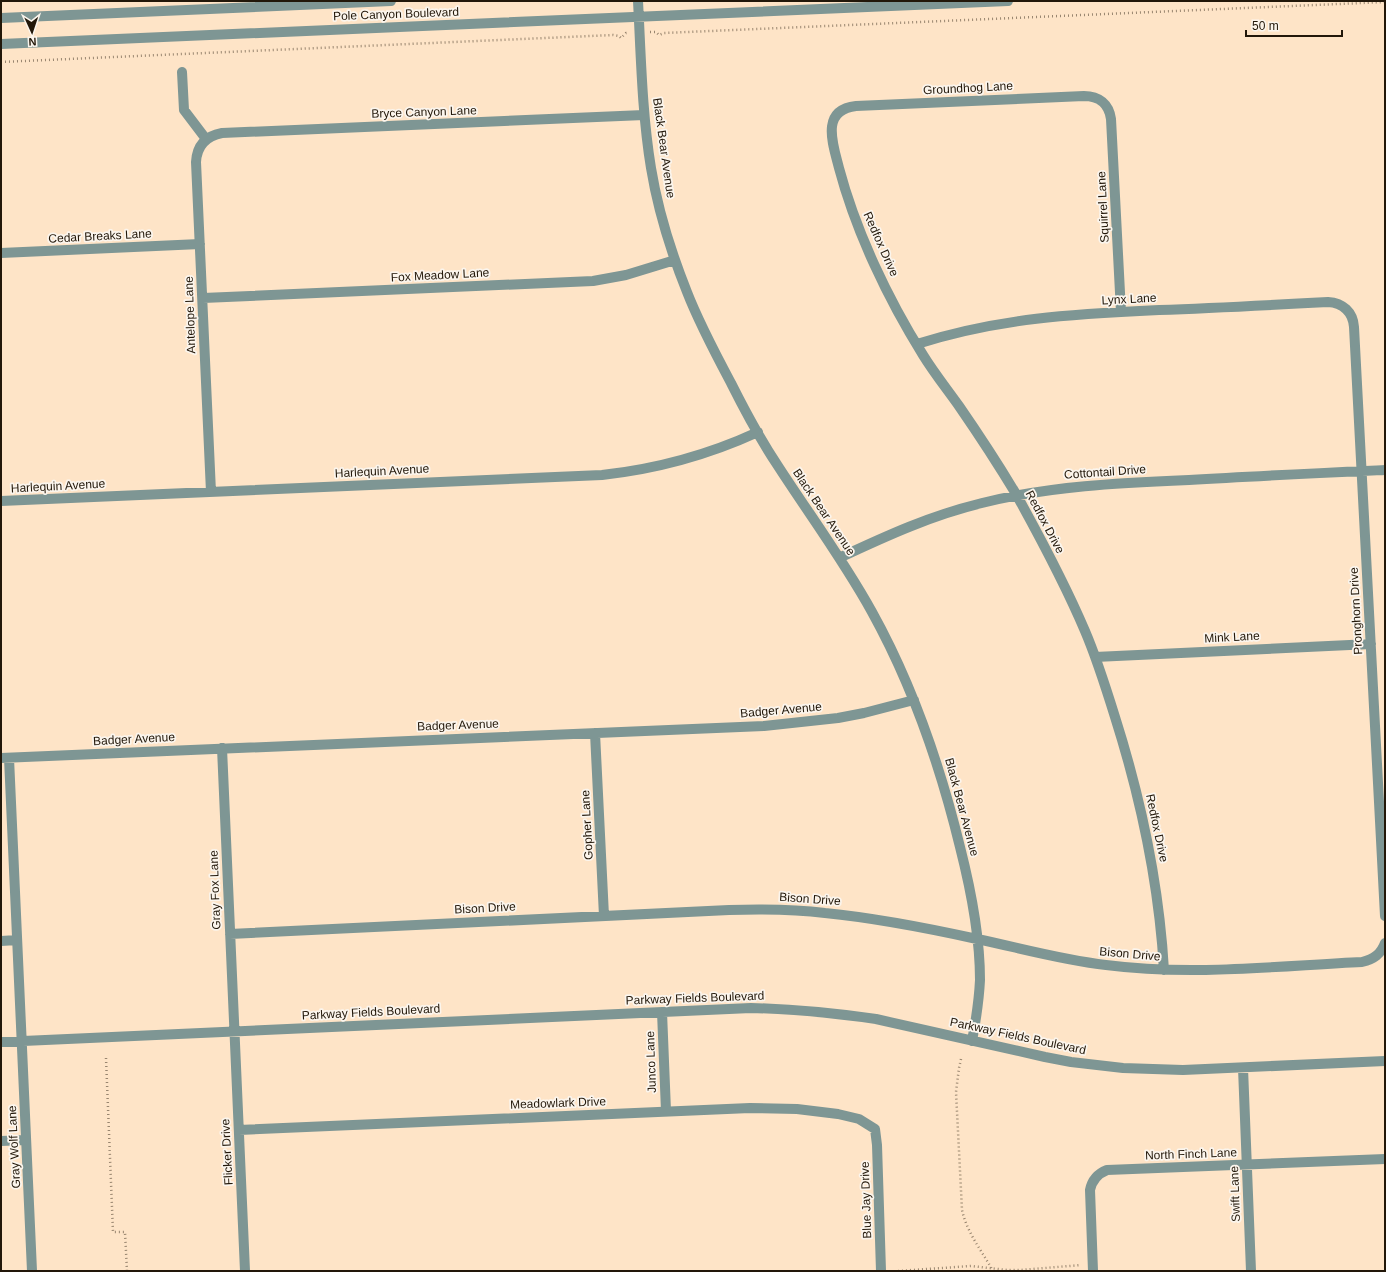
<svg xmlns="http://www.w3.org/2000/svg" width="1386" height="1272" font-family="Helvetica,sans-serif">
	<rect width="100%" height="100%" fill="#fee4c7"/>
	<g fill="none" stroke-linecap="round" stroke-linejoin="round">
		<!-- path -->
		<path stroke="#98856f" stroke-width="2.5" stroke-dasharray="1 3" stroke-linecap="butt" d="M650,32h6l3,3 5,-2 721,-31
			M1,62l612,-27 6,1 2,2 5,-5h3
			M106,1058l7,174h12l2,39
			M961,1059l-2,9 -3,24 6,118c5,23 20,41 31,61
			M898,1271l73,-5 36,4h14l60,-5"/>
		<!-- minor -->
		<path stroke="#7e9694" stroke-width="10" d="M638,1c3,56 4,112 13,167 7,43 20,84 36,124 12,31 28,61 44,91 14,28 29,56 47,83 31,48 66,95 94,146 41,74 68,153 88,235 11,43 20,88 20,133 -1,20 -4,40 -8,61
			M1,18l390,-17
			M1,44l1007,-43
			M182,72l2,38 22,29
			M1,253l199,-9
			M203,298l390,-17 33,-6 49,-15
			M1121,312l-10,-193c-2,-15 -12,-23 -27,-23l-228,10c-36,4 -23,38 -17,62 17,64 49,131 84,187 11,18 24,34 36,51 20,29 39,58 57,88 25,45 49,90 69,137 12,28 21,57 30,86 26,82 44,167 49,253
			M917,344c82,-26 156,-30 242,-34 56,-2 113,-5 169,-8 15,1 25,10 26,25l31,589
			M211,492l-15,-330c1,-17 10,-26 26,-29l422,-18
			M1,501l601,-26c55,-6 106,-20 156,-43
			M839,558c47,-22 93,-43 143,-55 68,-17 137,-20 207,-23 65,-4 131,-7 196,-10
			M1095,657l276,-13
			M595,733l9,183
			M222,748l23,523
			M1,758l763,-32 74,-8 26,-5 50,-13
			M9,758l23,513
			M230,934l499,-24c32,-1 64,-1 96,3 51,5 102,15 152,26 43,9 85,21 129,26 85,11 171,1 256,-3 12,-3 19,-8 23,-19
			M1,941l16,-1
			M662,1012l4,99
			M1,1042l750,-34c42,1 83,5 125,11l169,38 26,5 52,6 60,2 202,-9
			M1243,1068l8,203
			M239,1130l511,-22 47,1 41,5 21,5 16,10 2,16 4,126
			M1,1141l25,-1
			M1093,1271l-3,-81c2,-10 7,-16 17,-20l278,-11"/>
	</g>
	<g text-anchor="middle" dominant-baseline="central" stroke-width="3.5" stroke-linejoin="round" paint-order="stroke">
		<!-- street labels -->
		<g font-size="12" fill="#221709" stroke="#fbf5ed">
			<text transform="translate(396 14) rotate(-2)">Pole Canyon Boulevard</text>
			<text transform="translate(968 88) rotate(-3)">Groundhog Lane</text>
			<text transform="translate(424 112) rotate(-2)">Bryce Canyon Lane</text>
			<text transform="translate(664 148) rotate(82)">Black Bear Avenue</text>
			<text transform="translate(1103 207) rotate(-93)">Squirrel Lane</text>
			<text transform="translate(100 236) rotate(-3)">Cedar Breaks Lane</text>
			<text transform="translate(881 244) rotate(66)">Redfox Drive</text>
			<text transform="translate(440 275) rotate(-3)">Fox Meadow Lane</text>
			<text transform="translate(1129 299) rotate(-3)">Lynx Lane</text>
			<text transform="translate(190 315) rotate(-92)">Antelope Lane</text>
			<text transform="translate(382 471) rotate(-3)">Harlequin Avenue</text>
			<text transform="translate(1105 472) rotate(-4)">Cottontail Drive</text>
			<text transform="translate(58 486) rotate(-3)">Harlequin Avenue</text>
			<text transform="translate(824 512) rotate(56)">Black Bear Avenue</text>
			<text transform="translate(1045 522) rotate(62)">Redfox Drive</text>
			<text transform="translate(1356 611) rotate(-93)">Pronghorn Drive</text>
			<text transform="translate(1232 637) rotate(-3)">Mink Lane</text>
			<text transform="translate(781 710) rotate(-5)">Badger Avenue</text>
			<text transform="translate(458 725) rotate(-2)">Badger Avenue</text>
			<text transform="translate(134 739) rotate(-3)">Badger Avenue</text>
			<text transform="translate(962 807) rotate(75)">Black Bear Avenue</text>
			<text transform="translate(587 825) rotate(-93)">Gopher Lane</text>
			<text transform="translate(1157 828) rotate(78)">Redfox Drive</text>
			<text transform="translate(215 890) rotate(-92)">Gray Fox Lane</text>
			<text transform="translate(810 899) rotate(4)">Bison Drive</text>
			<text transform="translate(485 908) rotate(-3)">Bison Drive</text>
			<text transform="translate(1130 954) rotate(5)">Bison Drive</text>
			<text transform="translate(695 998) rotate(-2)">Parkway Fields Boulevard</text>
			<text transform="translate(371 1012) rotate(-3)">Parkway Fields Boulevard</text>
			<text transform="translate(1018 1036) rotate(12)">Parkway Fields Boulevard</text>
			<text transform="translate(651 1062) rotate(-92)">Junco Lane</text>
			<text transform="translate(558 1103) rotate(-2)">Meadowlark Drive</text>
			<text transform="translate(14 1147) rotate(-93)">Gray Wolf Lane</text>
			<text transform="translate(227 1152) rotate(-93)">Flicker Drive</text>
			<text transform="translate(1191 1154) rotate(-2)">North Finch Lane</text>
			<text transform="translate(1235 1194) rotate(-92)">Swift Lane</text>
			<text transform="translate(866 1200) rotate(-92)">Blue Jay Drive</text>
		</g>
	</g>
	<!-- border -->
	<rect width="1386" height="1272" fill="none" stroke="#221709" stroke-width="4"/>
	<!-- north arrow -->
	<g transform="translate(32 32) rotate(177)" stroke="#fbf5ed" stroke-width="3" paint-order="stroke">
	<path d="M0-3L7 15L0 10L-7 15Z" fill="#221709"/>
	<text y="-6" font-size="11" font-weight="bold" text-anchor="middle" fill="#221709">N</text>
	</g>
	<!-- scale -->
	<path d="M1246 30v6h96v-6" fill="none" stroke="#221709" stroke-width="2"/>
	<text x="1252" y="30" font-size="12" fill="#221709" stroke="#fbf5ed" stroke-width="3" paint-order="stroke">50 m</text>
</svg>
